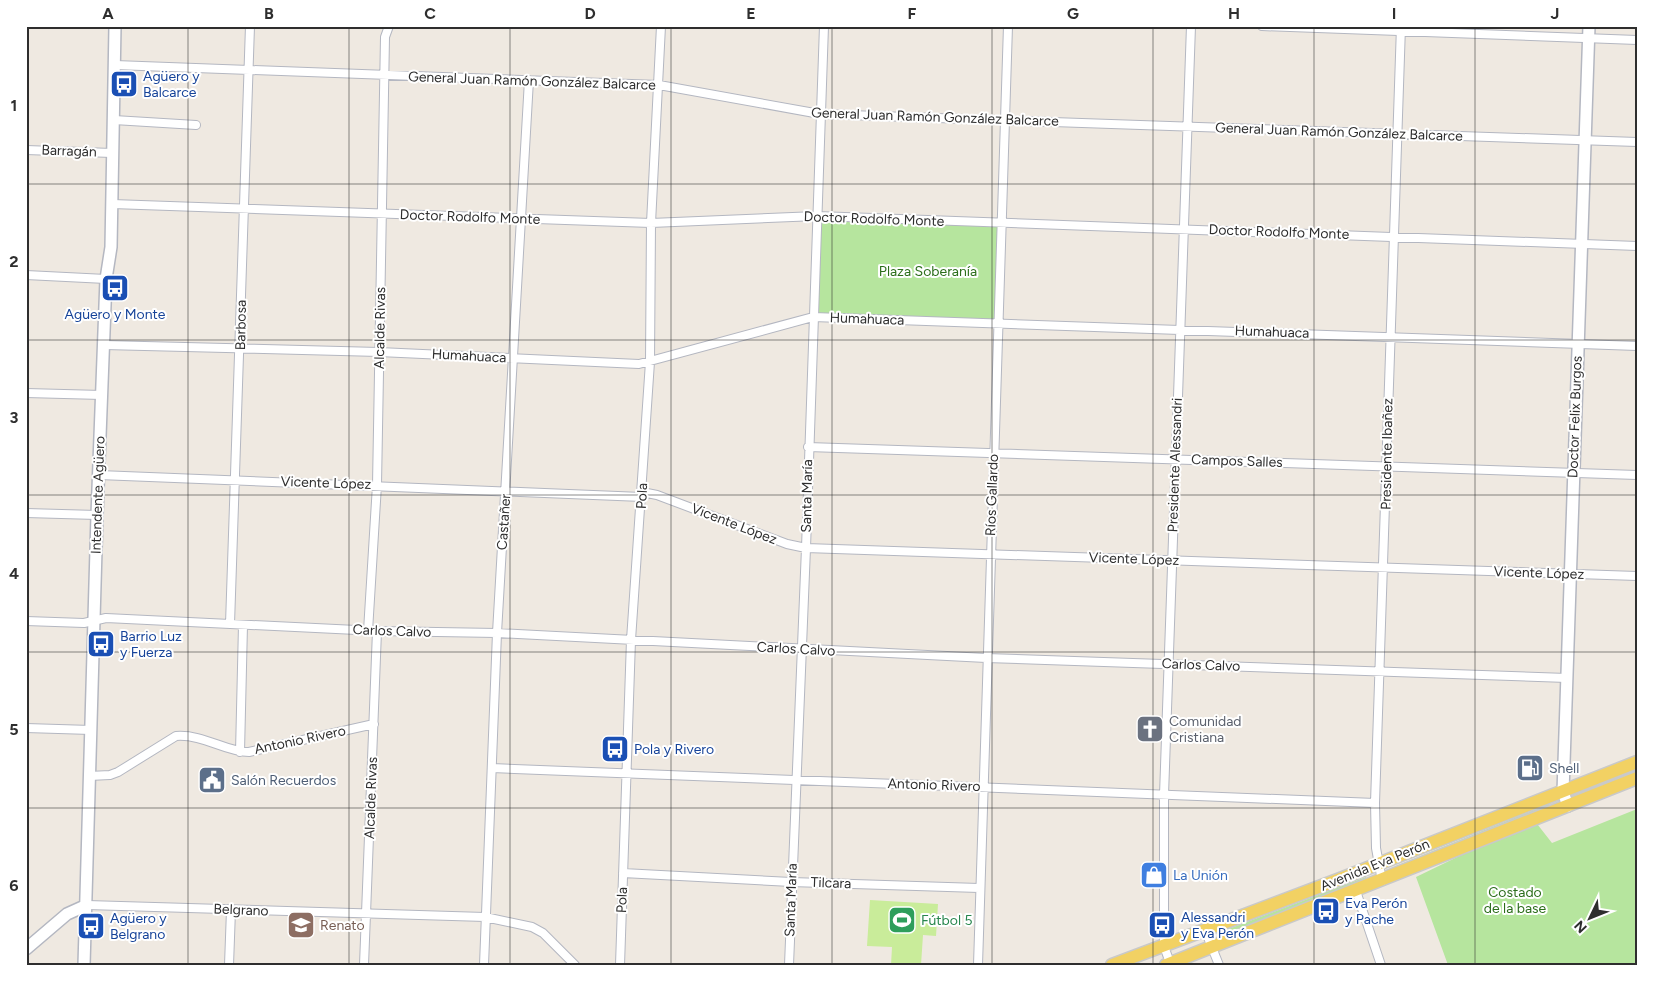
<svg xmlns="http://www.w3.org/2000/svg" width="1663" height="991" font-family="Figtree,sans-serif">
	<rect width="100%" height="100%" fill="#efe9e1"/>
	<!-- green -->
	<path fill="#b6e59e" d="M817,216l183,6 -2,102 -185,-7z
		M1549,804l1,2 -153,62 -1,-2z
		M1637,809v156h-189l-32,-88 118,-57 18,23z
		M1366,877l1,3 -148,56 -1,-3z"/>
	<!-- pitch -->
	<path fill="#c9ec9a" d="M870,900l68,4 -2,32 -13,-1 -2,30h-30l1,-18 -25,-1z"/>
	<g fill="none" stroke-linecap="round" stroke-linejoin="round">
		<!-- street casing -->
		<g stroke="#b4b7c1" stroke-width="10">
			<path id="street" d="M1262,26l375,14
				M115,65l544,20 161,29 817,28
				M114,120l82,5
				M26,150l86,3
				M112,204l539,19 166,-7 820,30
				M26,275l80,4
				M104,345l275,7 260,12 174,-47 824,29
				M26,393l76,2
				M808,447l829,28
				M99,475l543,22
				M642,492l15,3 130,49 19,4 831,28
				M26,513l71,2
				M26,621l58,2 22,-5 271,13 120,2 489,25 581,20
				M230,624l20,-598
				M368,631l9,-146 8,-448 4,-11
				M26,728l65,2
				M240,752l3,-127
				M492,768l883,35
				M89,776l21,-1 8,-3 58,-36c28,-2 49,16 73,16l125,-28
				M623,873l168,9 188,6
				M1382,881l-6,-33 -1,-45 26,-777
				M1356,891l25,74
				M87,905l398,12 47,10 11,6 32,32
				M1205,930l14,35
				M1170,963l-6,-17v-151l27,-769
				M229,965l2,-55
				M364,965l13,-334
				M484,965l13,-332 32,-553
				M620,965l11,-325 19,-278 1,-139 10,-197
				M789,965l17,-417 18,-522
				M978,965l30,-939"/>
		</g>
		<!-- secondary casing -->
		<g stroke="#b4b7c1" stroke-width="14">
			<path id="secondary" d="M1568,806l-5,-14 26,-766
				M26,949l41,-35 20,-9
				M84,965l13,-450 9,-236 5,-32 4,-221"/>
		</g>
		<!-- primary casing -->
		<g stroke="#c9c9c9" stroke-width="15">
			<path id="primary" d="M1112,965l228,-86 297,-117
				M1166,965l471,-187"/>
		</g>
		<!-- street -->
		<use href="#street" stroke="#fff" stroke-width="8"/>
		<!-- secondary -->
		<use href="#secondary" stroke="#fff" stroke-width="11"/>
		<!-- primary -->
		<use href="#primary" stroke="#f2d163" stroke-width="12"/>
	</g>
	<!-- grid -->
	<path fill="none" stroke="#2e2e2e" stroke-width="1" stroke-opacity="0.55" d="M188,26v939M349,26v939M510,26v939M671,26v939M832,26v939M992,26v939M1153,26v939M1314,26v939M1475,26v939M26,184h1611M26,340h1611M26,495h1611M26,652h1611M26,808h1611"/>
	<!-- icons -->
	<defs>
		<g id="bus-square" transform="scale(1.4375)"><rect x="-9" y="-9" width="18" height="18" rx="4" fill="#1a4fb4" stroke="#fff"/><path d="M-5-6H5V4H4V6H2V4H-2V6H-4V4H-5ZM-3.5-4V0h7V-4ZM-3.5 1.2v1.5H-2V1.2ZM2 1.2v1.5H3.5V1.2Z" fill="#fff"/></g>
		<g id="church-square" transform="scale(1.4375)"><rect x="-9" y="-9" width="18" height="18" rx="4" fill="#6b7280" stroke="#fff"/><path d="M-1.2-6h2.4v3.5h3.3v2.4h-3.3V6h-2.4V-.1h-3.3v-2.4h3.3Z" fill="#fff"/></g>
		<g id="fuel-square" transform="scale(1.4375)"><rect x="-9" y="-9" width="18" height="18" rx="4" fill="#5c6f8a" stroke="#fff"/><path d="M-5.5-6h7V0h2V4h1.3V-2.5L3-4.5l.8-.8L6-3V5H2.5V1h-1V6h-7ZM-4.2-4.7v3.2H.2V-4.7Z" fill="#fff"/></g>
		<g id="civic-square" transform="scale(1.4375)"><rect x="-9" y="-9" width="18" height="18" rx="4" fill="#5c6f8a" stroke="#fff"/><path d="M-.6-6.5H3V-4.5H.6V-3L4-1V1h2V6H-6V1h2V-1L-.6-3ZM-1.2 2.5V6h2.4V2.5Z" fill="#fff"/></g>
		<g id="shop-square" transform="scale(1.4375)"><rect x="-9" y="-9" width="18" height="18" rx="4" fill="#3f7fe0" stroke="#fff"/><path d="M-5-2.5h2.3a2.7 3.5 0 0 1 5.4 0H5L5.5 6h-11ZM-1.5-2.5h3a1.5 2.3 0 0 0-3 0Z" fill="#fff"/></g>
		<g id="stadium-square" transform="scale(1.4375)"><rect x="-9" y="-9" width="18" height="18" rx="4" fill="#2e9e5b" stroke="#fff"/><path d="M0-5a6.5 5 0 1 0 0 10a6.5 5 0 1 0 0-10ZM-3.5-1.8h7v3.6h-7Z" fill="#fff"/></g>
		<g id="school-square" transform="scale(1.4375)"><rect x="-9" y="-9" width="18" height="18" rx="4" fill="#8d6e63" stroke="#fff"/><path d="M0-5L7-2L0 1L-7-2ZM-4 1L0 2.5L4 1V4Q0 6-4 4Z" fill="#fff"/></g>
	</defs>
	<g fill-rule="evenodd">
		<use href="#bus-square" x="124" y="84"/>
		<use href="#bus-square" x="115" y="288"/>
		<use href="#bus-square" x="101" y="644"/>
		<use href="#church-square" x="1150" y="729"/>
		<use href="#bus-square" x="615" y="749"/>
		<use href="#fuel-square" x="1530" y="768"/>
		<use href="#civic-square" x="212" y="780"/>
		<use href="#shop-square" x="1154" y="875"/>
		<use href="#bus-square" x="1326" y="911"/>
		<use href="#stadium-square" x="902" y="920"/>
		<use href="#school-square" x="301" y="925"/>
		<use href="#bus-square" x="1162" y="925"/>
		<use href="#bus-square" x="91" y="926"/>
	</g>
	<g text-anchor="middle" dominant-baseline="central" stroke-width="4" stroke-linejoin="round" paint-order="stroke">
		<!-- transit labels -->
		<g font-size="14" fill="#164399" stroke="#fff" text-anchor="start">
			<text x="143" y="76">Agüero y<tspan x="143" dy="16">Balcarce</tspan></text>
			<text x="115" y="314" text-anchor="middle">Agüero y Monte</text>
			<text x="120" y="636">Barrio Luz<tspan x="120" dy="16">y Fuerza</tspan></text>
			<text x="634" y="749">Pola y Rivero</text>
			<text x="1345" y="903">Eva Perón<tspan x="1345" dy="16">y Pache</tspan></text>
			<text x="1181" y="917">Alessandri<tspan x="1181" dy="16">y Eva Perón</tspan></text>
			<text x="110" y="918">Agüero y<tspan x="110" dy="16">Belgrano</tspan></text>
		</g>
		<!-- street labels -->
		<g font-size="14" fill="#2e2e2e" stroke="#fff">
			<text transform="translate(532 81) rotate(2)">General Juan Ramón González Balcarce</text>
			<text transform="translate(935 117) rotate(2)">General Juan Ramón González Balcarce</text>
			<text transform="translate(1339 132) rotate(2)">General Juan Ramón González Balcarce</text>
			<text transform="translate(69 151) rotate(2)">Barragán</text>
			<text transform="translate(470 217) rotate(2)">Doctor Rodolfo Monte</text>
			<text transform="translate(874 219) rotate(2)">Doctor Rodolfo Monte</text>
			<text transform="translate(1279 232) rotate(2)">Doctor Rodolfo Monte</text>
			<text transform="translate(867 319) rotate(2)">Humahuaca</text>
			<text transform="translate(241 325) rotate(-89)">Barbosa</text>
			<text transform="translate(380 328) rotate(-89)">Alcalde Rivas</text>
			<text transform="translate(1272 332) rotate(2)">Humahuaca</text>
			<text transform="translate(469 356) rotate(3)">Humahuaca</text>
			<text transform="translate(1575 417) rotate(-88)">Doctor Felix Burgos</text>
			<text transform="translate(1387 454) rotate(-89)">Presidente Ibañez</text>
			<text transform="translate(1237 461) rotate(2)">Campos Salles</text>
			<text transform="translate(1175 465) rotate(-88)">Presidente Alessandri</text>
			<text transform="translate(326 483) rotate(2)">Vicente López</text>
			<text transform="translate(98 495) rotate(-88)">Intendente Agüero</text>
			<text transform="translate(992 495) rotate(-88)">Ríos Gallardo</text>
			<text transform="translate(642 496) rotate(-87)">Pola</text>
			<text transform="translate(807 496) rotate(-89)">Santa María</text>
			<text transform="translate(504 522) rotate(-86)">Castañer</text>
			<text transform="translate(734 524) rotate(21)">Vicente López</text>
			<text transform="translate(1134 559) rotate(2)">Vicente López</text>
			<text transform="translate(1539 573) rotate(2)">Vicente López</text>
			<text transform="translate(392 631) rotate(2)">Carlos Calvo</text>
			<text transform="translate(796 649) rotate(3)">Carlos Calvo</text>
			<text transform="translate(1201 665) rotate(2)">Carlos Calvo</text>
			<text transform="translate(300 740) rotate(-12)">Antonio Rivero</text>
			<text transform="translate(934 785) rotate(2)">Antonio Rivero</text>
			<text transform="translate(371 798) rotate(-88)">Alcalde Rivas</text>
			<text transform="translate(1375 865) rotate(-22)">Avenida Eva Perón</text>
			<text transform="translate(831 883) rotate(2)">Tilcara</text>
			<text transform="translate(622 900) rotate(-88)">Pola</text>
			<text transform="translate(791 900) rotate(-88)">Santa María</text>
			<text transform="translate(241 910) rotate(2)">Belgrano</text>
		</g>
		<!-- park labels -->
		<g font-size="14" fill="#2c6e1b" stroke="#fff">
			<text x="928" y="271">Plaza Soberanía</text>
			<text x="1515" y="892">Costado<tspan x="1515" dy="16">de la base</tspan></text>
		</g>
		<!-- worship labels -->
		<g font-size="14" fill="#5b616d" stroke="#fff" text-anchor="start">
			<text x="1169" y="721">Comunidad<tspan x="1169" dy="16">Cristiana</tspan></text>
		</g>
		<!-- service labels -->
		<g font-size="14" fill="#4e5e75" stroke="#fff" text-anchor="start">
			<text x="1549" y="768">Shell</text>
			<text x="231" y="780">Salón Recuerdos</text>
		</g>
		<!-- shop labels -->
		<g font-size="14" fill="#366cbe" stroke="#fff" text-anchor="start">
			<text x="1173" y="875">La Unión</text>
		</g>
		<!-- leisure labels -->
		<g font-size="14" fill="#27864d" stroke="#fff" text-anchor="start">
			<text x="921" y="920">Fútbol 5</text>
		</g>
		<!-- education labels -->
		<g font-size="14" fill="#785e54" stroke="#fff" text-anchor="start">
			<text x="320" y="925">Renato</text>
		</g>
	</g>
	<!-- border -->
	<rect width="1663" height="991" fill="none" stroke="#ffffff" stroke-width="55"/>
	<!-- north arrow -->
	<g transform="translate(1590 918) rotate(227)" stroke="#ffffff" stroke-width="4" paint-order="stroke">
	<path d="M0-4L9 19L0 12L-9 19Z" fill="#2e2e2e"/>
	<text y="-8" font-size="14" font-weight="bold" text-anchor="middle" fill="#2e2e2e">N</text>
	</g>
	<rect x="28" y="28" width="1608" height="936" fill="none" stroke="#2e2e2e" stroke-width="2"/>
	<g font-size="16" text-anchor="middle" font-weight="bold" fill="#2e2e2e">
		<text x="108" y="19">A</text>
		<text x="269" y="19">B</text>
		<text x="430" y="19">C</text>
		<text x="590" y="19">D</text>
		<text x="751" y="19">E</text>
		<text x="912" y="19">F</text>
		<text x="1073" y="19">G</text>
		<text x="1234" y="19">H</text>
		<text x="1394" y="19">I</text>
		<text x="1555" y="19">J</text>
		<text x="14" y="111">1</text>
		<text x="14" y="267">2</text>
		<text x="14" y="423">3</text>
		<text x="14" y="579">4</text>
		<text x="14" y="735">5</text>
		<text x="14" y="891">6</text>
	</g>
</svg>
